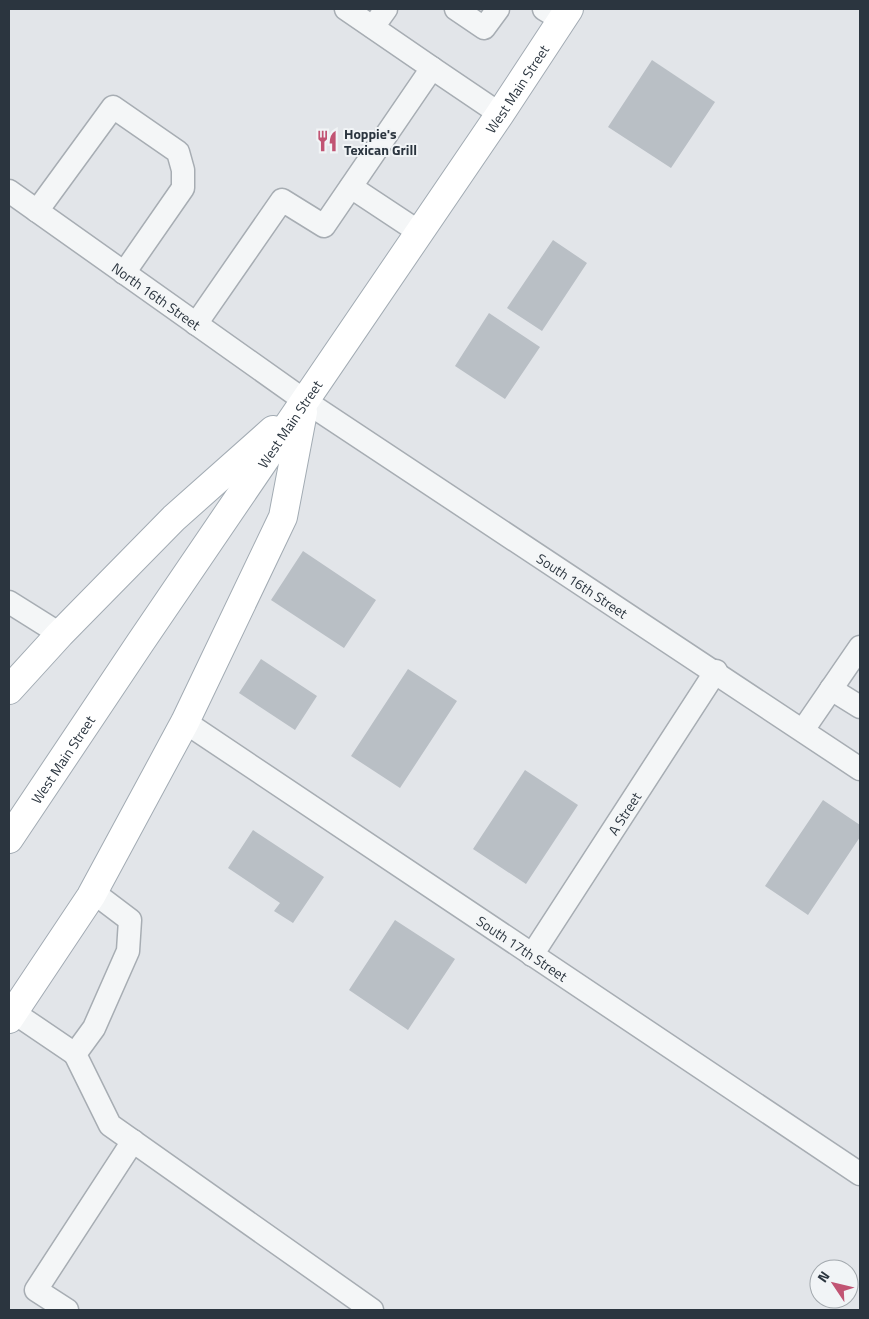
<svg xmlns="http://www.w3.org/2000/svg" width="869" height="1319" font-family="'Titillium Web',sans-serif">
	<rect width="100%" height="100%" fill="#e2e5e9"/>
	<!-- building -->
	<path fill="#b9bfc5" d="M652,60l63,42 -44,66 -63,-41z
		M553,240l34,23 -45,68 -35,-23z
		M489,313l51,34 -35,52 -50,-33z
		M303,551l73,49 -32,48 -73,-48z
		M261,659l56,37 -22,34 -56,-37z
		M408,669l49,32 -57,87 -49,-32z
		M525,770l53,35 -52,79 -53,-35z
		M823,800l37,25v12l-52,78 -43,-29z
		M253,830l71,47 -31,46 -19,-12 6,-8 -52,-35z
		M395,920l60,39 -47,71 -59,-40z"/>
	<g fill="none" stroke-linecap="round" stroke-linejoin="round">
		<!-- minor casing -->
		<g stroke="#a7adb3" stroke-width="25">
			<g id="minor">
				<path d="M456,9l28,19 14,-19"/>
				<path d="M544,9l18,11"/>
				<path d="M373,27l13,-18"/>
				<path d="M432,68l68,46"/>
				<path d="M351,187l68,45"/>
				<path id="s1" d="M9,191l296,210 555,368"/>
				<path d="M37,211l76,-104 65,45 5,18v18l-59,85"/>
				<path d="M196,324l86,-124 42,26 108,-158 -86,-59"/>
				<path d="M9,602l51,32"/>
				<path d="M831,689l29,18"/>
				<path id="s2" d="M185,722l675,452"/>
				<path d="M803,730l57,-83"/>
				<path d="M93,892l37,28 -2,31 -34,77 -19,26 35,71 262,185"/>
				<path id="s3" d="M532,955l184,-284"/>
				<path d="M13,1012l62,42"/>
				<path d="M67,1310l-31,-20 97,-149"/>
			</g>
		</g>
		<!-- major casing -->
		<g stroke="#a2abb3" stroke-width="30">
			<g id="major">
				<path d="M9,690l51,-56 114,-116 99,-88"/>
				<path id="s4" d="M9,839l131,-196 360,-529 69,-105"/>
				<path d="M9,1019l82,-123 94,-174 98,-205 20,-105"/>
			</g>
		</g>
		<!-- minor -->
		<use href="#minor" stroke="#f4f6f7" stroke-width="22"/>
		<!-- major -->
		<use href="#major" stroke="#fff" stroke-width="28"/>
	</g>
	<!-- icons -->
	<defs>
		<g id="restaurant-bare" transform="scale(1.725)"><path d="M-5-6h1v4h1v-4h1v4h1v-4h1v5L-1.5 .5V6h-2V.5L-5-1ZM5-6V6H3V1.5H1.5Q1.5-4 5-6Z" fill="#c15473" stroke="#f1f4f6" stroke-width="2.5" paint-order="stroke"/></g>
	</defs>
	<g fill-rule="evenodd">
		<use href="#restaurant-bare" x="327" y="141"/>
	</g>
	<g text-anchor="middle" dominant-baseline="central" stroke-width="4" stroke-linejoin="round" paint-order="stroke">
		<!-- street labels -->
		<g font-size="14" fill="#2b353f" stroke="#f1f4f6">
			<text stroke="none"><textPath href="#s4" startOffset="906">West Main Street</textPath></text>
			<text stroke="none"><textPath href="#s1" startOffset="181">North 16th Street</textPath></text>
			<text stroke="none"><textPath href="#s4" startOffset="501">West Main Street</textPath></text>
			<text stroke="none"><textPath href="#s1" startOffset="696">South 16th Street</textPath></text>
			<text stroke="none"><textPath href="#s4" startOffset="96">West Main Street</textPath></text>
			<text stroke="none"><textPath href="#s3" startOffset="169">A Street</textPath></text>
			<text stroke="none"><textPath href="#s2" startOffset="406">South 17th Street</textPath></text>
		</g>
		<!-- poi labels -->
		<g font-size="14" font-weight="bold" fill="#2b353f" stroke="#f1f4f6" text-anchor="start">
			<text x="344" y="133">Hoppie's<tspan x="344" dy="16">Texican Grill</tspan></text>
		</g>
	</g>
	<!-- border -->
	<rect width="869" height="1319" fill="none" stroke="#2b353f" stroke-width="20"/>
	<!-- north arrow -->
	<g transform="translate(834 1284) rotate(305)"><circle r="24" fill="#f1f4f6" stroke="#a2a8ad"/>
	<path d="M0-4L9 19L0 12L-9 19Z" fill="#c15473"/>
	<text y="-8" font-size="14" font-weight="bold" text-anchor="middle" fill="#2b353f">N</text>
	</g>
</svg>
